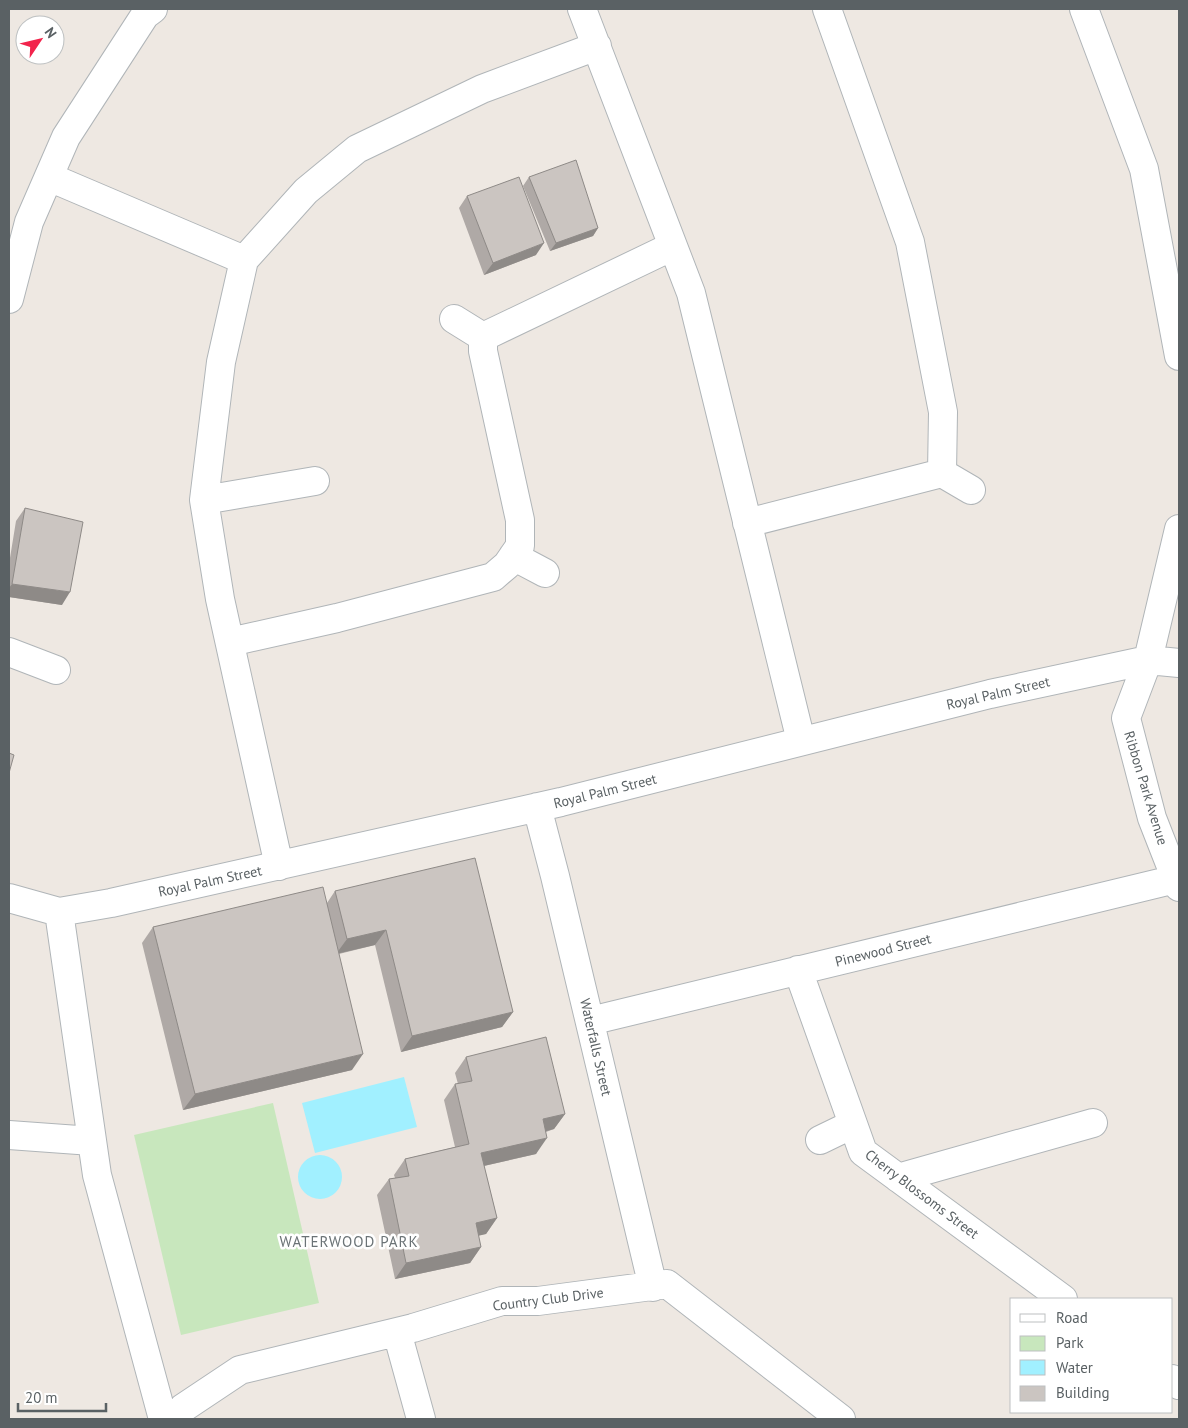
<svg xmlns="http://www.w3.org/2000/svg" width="1188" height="1428" font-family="'PT Sans',sans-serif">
	<rect width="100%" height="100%" fill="#eee8e2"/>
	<!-- green -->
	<path fill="#c8e7bd" d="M273,1103l46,200 -138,32 -47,-200z"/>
	<!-- water -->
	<path fill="#a1f0ff" d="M404,1077l13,50 -102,26 -13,-50z
		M298 1177a22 22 0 1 1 44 0a22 22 0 1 1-44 0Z"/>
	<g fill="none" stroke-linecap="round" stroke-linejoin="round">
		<!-- street casing -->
		<g stroke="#b0b5b8" stroke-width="30">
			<path id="street" d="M582,9l109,284 110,448
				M1084,9l60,160 35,187
				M49,177l195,83
				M9,299l20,-77 37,-85 79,-122 8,-6
				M454,319l29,18
				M942,473l29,17
				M204,500l111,-19
				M747,523l195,-50 1,-61 -33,-170 -83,-233
				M1179,529l-31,131 -22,58 26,100 27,69
				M513,556l32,17
				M230,642l107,-24 156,-41 14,-12 13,-19v-26l-37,-169v-14l190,-91
				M9,652l47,18
				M537,807l18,69 98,411
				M279,866l-59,-267 -16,-99 17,-138 23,-102 62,-69 51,-42 125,-60 115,-43
				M9,898l50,14 52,-9 450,-101 429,-108 158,-34 31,3
				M59,912l38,263 66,244
				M798,970l65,182 200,147
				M590,1021l586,-142
				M9,1135l83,6
				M820,1140l33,-16
				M898,1178l195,-55
				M397,1332l24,87
				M1172,1379l7,6
				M174,1419l9,-11 57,-38 173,-42 89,-27h36l129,-17 174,135"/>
		</g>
		<!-- street -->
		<use href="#street" stroke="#fff" stroke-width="28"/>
	</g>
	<!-- wall -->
	<path fill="#afa9a6" d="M529,177l69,51 -5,8 -43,15 -27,-65z
		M467,196l69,59 -52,20 -25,-67z
		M25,508l37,97 -53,-8v-33l7,-43z
		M335,891l178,121 -11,15 -101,25 -26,-107 -36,9 13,116 -169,40 -41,-167 11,-16 174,-24z
		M466,1057l99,57 -11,15 -8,3 -10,22 -52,12 13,52 -11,16 -8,1 3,12 -11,16 -75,16 -18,-84 12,-16 6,-1 -1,-3 11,-16 50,-12 -11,-47 11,-16h3l-3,-11z"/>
	<!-- shaded-wall -->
	<path fill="#8e8a87" d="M598,228l-5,8 -43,15 6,-8z
		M544,243l-8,12 -52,20 9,-12z
		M12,584l58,8 -8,13 -53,-8v-9z
		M386,930l-11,15 -39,9 11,-15z
		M513,1012l-11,15 -101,25 11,-16z
		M363,1054l-11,16 -169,40 12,-16z
		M565,1114l-11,15 -22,6 11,-16z
		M547,1138l-11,16 -66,15 11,-16z
		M497,1218l-11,16 -21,5 11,-16z
		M481,1247l-11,16 -75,16 11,-16z"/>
	<!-- building -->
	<path fill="#cbc5c1" stroke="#8e8a87" d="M576,160l22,68 -42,15 -27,-66z
		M519,177l25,66 -51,20 -26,-67z
		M25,508l58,14 -13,70 -58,-8z
		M9,753l5,2 -5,18z
		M475,858l38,154 -101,24 -26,-106 -39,9 -12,-48z
		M323,887l40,167 -168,40 -42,-167z
		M546,1037l19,77 -22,5 4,19 -66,15 16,65 -21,5 5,24 -75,16 -17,-84 20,-3 -4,-17 64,-15 -14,-60 17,-3 -6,-24z"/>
	<g text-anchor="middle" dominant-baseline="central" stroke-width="5" stroke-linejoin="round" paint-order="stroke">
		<!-- street labels -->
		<g font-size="14" fill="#5a6164" stroke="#fff">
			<text transform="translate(998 693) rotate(-13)">Royal Palm Street</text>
			<text transform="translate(1146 788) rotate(73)">Ribbon Park Avenue</text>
			<text transform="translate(605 791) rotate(-14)">Royal Palm Street</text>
			<text transform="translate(210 881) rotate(-12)">Royal Palm Street</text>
			<text transform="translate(883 950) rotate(-14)">Pinewood Street</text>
			<text transform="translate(596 1047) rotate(77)">Waterfalls Street</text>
			<text transform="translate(922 1194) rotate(37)">Cherry Blossoms Street</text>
			<text transform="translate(548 1299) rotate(-7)">Country Club Drive</text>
		</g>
		<!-- neighbourhood labels -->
		<g font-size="15" letter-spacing="1" fill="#6b7376" stroke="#fff">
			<text x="349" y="1241">WATERWOOD PARK</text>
		</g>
	</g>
	<!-- border -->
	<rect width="1188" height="1428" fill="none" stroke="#5a6164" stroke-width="20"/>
	<!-- legend -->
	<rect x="1010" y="1298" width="162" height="115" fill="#ffffff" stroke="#bdc0c1"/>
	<rect x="1020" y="1314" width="25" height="8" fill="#ffffff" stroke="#bdc0c1"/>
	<text x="1056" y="1323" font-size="15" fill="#5a6164">Road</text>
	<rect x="1020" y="1336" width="25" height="15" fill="#c8e7bd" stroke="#bdc0c1"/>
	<text x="1056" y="1348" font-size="15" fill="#5a6164">Park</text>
	<rect x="1020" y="1360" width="25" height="15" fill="#a1f0ff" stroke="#bdc0c1"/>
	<text x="1056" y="1373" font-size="15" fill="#5a6164">Water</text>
	<rect x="1020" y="1386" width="25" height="15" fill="#cbc5c1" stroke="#bdc0c1"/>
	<text x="1056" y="1398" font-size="15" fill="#5a6164">Building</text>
	<!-- north arrow -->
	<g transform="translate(40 40) rotate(55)"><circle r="24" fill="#ffffff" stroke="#bdc0c1"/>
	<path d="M0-4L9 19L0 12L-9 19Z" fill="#f2244c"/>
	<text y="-8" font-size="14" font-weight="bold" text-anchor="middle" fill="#5a6164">N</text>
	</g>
	<!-- scale -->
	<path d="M18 1403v8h88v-8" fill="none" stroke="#5a6164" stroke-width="2.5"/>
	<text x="25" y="1403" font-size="15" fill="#5a6164" stroke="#ffffff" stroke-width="4" paint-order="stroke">20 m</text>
</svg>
